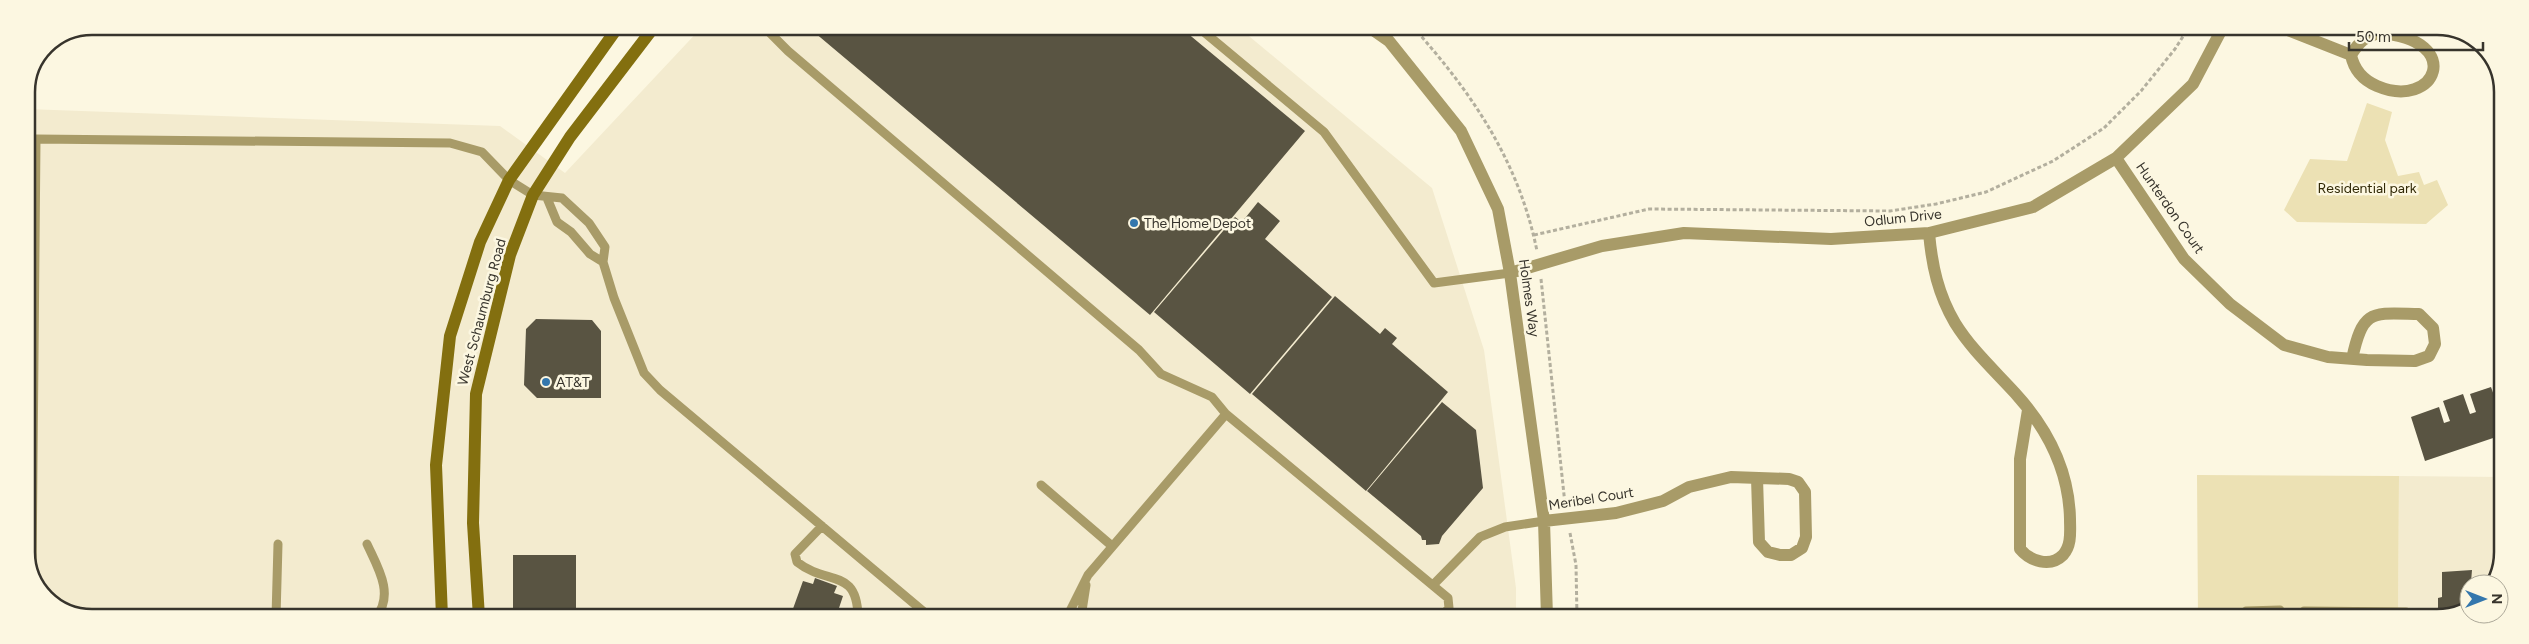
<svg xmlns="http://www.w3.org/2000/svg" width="2529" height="644" font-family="Figtree,sans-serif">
	<rect width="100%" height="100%" fill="#fcf7e1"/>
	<!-- built -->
	<path fill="#f3ebcf" d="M702,27h536l194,161 52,162 32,238v29l-1437,-1 -36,-21 -16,-35 -1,-451 474,17 65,47z
		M2399,476l103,1 -1,88 -11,19h-21v22l-32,12h-39z"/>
	<!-- green -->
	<path fill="#ece1b4" d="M2367,103l25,9 -7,28 13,36 21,-4 5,13 13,-5 11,25 -22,19 -129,-2 -13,-12 26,-51 37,2z
		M2197,475l202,1 -1,142h-200z"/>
	<!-- building -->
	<path fill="#595442" d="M808,27h372l125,104 -155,184z
		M1258,202l22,19 -15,18 67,58 -82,97 -96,-82 81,-95 7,5z
		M1335,296l45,38 5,-6 12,10 -5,6 56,48 -82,99 -114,-97z
		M536,319l56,1 9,11v67h-64l-13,-13 2,-56z
		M2491,387l6,17 5,-1v32l-77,26 -14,-44 28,-10 5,16 6,-2 -7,-20 20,-7 7,20 6,-2 -6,-18z
		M1442,402l34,28 7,58 -41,48 -3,8 -13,1v-5h-4l-1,-4 -54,-45z
		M513,555h63v62h-63z
		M2472,570l-3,36 -31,11v-19l4,-1v-25z
		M815,578l22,8 -3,7 9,3 -7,21h-46l13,-36 10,3z"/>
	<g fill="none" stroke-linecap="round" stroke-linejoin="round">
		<!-- path -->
		<path stroke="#b3af9e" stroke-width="3" stroke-dasharray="4 2.5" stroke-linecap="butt" d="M1413,27c60,67 106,135 124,224
			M1534,235l115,-26 241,2 46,-7 50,-12 67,-31 51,-33 37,-37 34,-42 14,-22
			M1541,279l24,225
			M1570,533l6,32 1,52"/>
		<!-- service -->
		<path stroke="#a89b68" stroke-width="9" d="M764,27l24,24 351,299 22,24 51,23 14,17 222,184 1,10 -8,9
			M1198,27l126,105 110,151 76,-10
			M547,198l10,24 14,10 19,22 13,8
			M1041,485l71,61
			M822,526l-27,28 2,8c30,24 60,5 61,55
			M367,544c10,22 28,50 9,73
			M32,572l4,-433 414,4 32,9 27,28 24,15 29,3 27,25 16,24 -2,15 11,36 30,75 16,17 270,227
			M1433,585l47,-48 25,-10 39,-6
			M2304,611l102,1
			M276,617l2,-73
			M1067,617l21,-42 138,-161
			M1081,617l5,-32
			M2237,618l9,-7 34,-1"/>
		<!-- minor -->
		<path stroke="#a89b68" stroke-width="12" d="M1369,27l20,14 72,90 37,78 12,64 34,248 3,96
			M2280,27l71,28
			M2380,33c86,7 56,78 -3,53 -14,-6 -23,-16 -26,-31 8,-13 14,-19 29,-22z
			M2116,158l68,101 46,45 54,41 44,12 39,3 48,1 14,-5 6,-12 -2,-16 -14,-14c-47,-1 -56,-6 -67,45
			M1929,233c3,33 9,61 26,90 16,26 39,47 60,70 32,35 54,77 55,126 0,12 2,26 -7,36 -13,13 -33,6 -43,-6v-90l8,-49
			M1510,273l92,-27 82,-13 147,6 98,-6 104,-26 83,-49 77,-74 30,-57
			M1544,521l72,-8 47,-12 26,-14 42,-10 58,2 9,3 7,10 1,45 -4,11 -11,7h-11l-12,-3 -9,-10 -2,-64"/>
		<!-- secondary -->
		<path stroke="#836f0f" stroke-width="12" d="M442,617l-6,-152 14,-129 30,-94 29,-62 109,-153
			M479,617l-6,-94 3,-129 34,-139 23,-60 37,-58 84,-110"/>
	</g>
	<!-- markers -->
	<g fill="#3477ad" stroke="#fcf7e1" stroke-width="2">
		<circle cx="1134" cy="223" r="5"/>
		<circle cx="546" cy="382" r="5"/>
	</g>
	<g text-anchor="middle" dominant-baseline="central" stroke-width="5" stroke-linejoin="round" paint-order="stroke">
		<!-- park labels -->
		<g font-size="14" fill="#312906" stroke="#fcf7e1">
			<text x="2367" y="188">Residential park</text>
		</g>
		<!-- street labels -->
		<g font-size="14" fill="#37342c" stroke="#fcf7e1">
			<text transform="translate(2170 208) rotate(55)">Hunterdon Court</text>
			<text transform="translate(1903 218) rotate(-6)">Odlum Drive</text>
			<text transform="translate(1529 298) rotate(82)">Holmes Way</text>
			<text transform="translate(482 312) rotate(-75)">West Schaumburg Road</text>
			<text transform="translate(1591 499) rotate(-9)">Meribel Court</text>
		</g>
		<!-- poi labels -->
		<g font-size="14" fill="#37342c" stroke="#fcf7e1" text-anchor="start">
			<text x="1144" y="223">The Home Depot</text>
			<text x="556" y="382">AT&amp;T</text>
		</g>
	</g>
	<!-- crop -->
	<path d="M0 0H2529V644H0ZM92 35H2437A57 57 0 0 1 2494 92V552A57 57 0 0 1 2437 609H92A57 57 0 0 1 35 552V92A57 57 0 0 1 92 35Z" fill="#fcf7e1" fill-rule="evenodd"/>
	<path fill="none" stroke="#37342c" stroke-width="2.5" d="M92 35H2437A57 57 0 0 1 2494 92V552A57 57 0 0 1 2437 609H92A57 57 0 0 1 35 552V92A57 57 0 0 1 92 35Z"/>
	<!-- north arrow -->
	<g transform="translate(2484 599) rotate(90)"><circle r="24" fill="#fcf7e1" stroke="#ada999"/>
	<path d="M0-4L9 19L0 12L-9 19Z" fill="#3477ad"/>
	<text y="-8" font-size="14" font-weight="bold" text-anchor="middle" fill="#37342c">N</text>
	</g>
	<!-- scale -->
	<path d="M2349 42v8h134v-8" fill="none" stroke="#37342c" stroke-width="2.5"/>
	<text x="2356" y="42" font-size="15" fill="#37342c" stroke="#fcf7e1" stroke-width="4" paint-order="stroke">50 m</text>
</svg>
